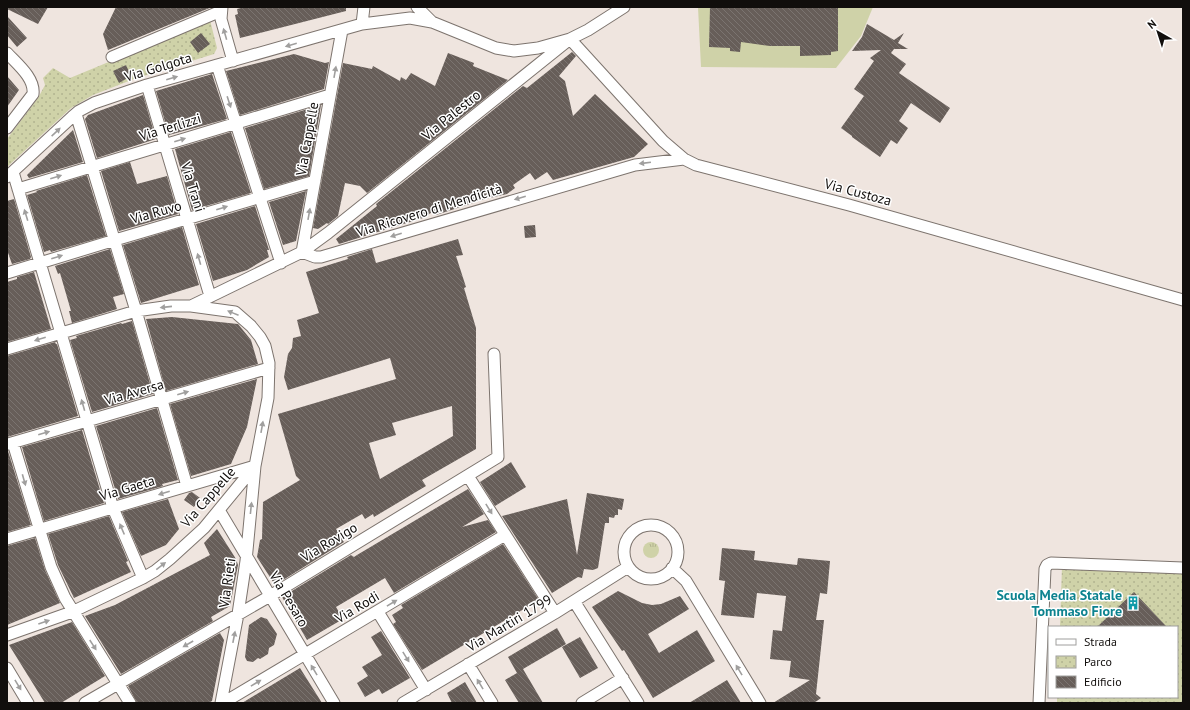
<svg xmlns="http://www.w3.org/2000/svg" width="1190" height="710" font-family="'PT Sans',sans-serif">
	<defs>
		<pattern id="grass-tufts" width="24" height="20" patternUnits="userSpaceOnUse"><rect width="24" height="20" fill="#cfd2a8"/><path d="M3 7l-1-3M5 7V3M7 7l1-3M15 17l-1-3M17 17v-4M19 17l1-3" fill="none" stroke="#b1b38f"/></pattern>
		<pattern id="park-dots" width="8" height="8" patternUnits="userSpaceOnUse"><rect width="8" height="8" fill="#cfd2a8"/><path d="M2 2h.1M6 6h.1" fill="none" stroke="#b1b38f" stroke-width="1.8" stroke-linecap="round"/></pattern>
		<pattern id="building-back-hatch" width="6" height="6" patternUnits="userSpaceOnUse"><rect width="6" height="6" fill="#675e59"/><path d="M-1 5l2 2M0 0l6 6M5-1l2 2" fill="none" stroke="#7b7470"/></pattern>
	</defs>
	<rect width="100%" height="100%" fill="#efe5df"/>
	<!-- grass -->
	<path fill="url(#grass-tufts)" d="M643 550a8 8 0 1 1 16 0a8 8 0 1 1-16 0Z"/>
	<!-- park -->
	<path fill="url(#park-dots)" d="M210,20l7,28 -3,6 -80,25 -41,16 -22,13 -64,59v-28l31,-41 7,-13 -2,-7 10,-10 17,10z
		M1062,566l121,5v132h-126v-6h120v-70h-117z"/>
	<!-- garden -->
	<path fill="#cfd2a8" d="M698,7h175l-12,29 -25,32 -135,-1z"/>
	<!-- building -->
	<path fill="url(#building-back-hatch)" fill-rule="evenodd" d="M7,7h41l-10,17 -31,-15z
		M116,7h96l-104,43 -5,-16z
		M245,7h101v4l-106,27 -5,-23 3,-1 -1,-5z
		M710,7h128v44l-7,1v3l-31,1v-10h-30l-29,-4 -1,10 -10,-1v-3l-21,-1z
		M7,16l20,22 -10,9 -10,-12z
		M867,24l27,16 10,-7 -6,10 10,6h-14l-3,4 15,11 -7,9 51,35 -10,15 -29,-20 -12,18 9,7 -11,16 -6,-4 -11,17 -28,-20v-1l-11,-8 23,-32 -10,-7 20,-28 -4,-3 11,-8 -29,1 10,-14z
		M201,33l9,11 -12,9 -8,-11z
		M572,52l4,4 -17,20 6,5 8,35 22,-22 53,50 -14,13 -81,23 -6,-8 -12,8 -5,-7 -17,12 2,3 -8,6 -22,5 -49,16 -2,-4 -11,7 -84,26 -3,-5 41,-33 -1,-2 147,-118 4,2z
		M448,53l26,10 -1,3 35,14 -141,113 -7,-7 -15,-3 -7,33 -10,8 -1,-1 -9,6 -5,-1 30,-165 29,6 1,-3 27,15 1,-4 5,3 5,-7 24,13z
		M294,54l31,9 4,-1 -5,27 -84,26 -14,-44z
		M126,65l5,11 -12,7 -6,-12z
		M212,74l15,45 -58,16 -13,-44z
		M7,76l12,14 -12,17z
		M143,95l13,44 -59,19 -12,-39 3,-4z
		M321,105l-12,71 -45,13 -19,-61z
		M73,130l10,32 -54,16 -2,-3z
		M231,132l20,61 -59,17 -17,-61z
		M130,162l7,22 30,-8 11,38 -59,17 -18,-60z
		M87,175l19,61 -55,16 -1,-2 -6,2 -17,-57 10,-3 -1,-1z
		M306,191l-10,50 -13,4 -14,-43z
		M14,199l17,58 -1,2 -18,5 -5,-14v-49z
		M255,206l14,44h-2l2,7 -22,13 -34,11 -17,-57z
		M535,225l1,12 -11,1 -1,-12z
		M182,227l17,58 -58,18 -18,-58z
		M458,239l5,16 -7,1 10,31 -2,1 12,40v121l-54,31 4,6 -52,31 -1,-3 -8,5 -3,-5 -26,15 8,13 -69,43 -18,-28 3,-17 2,-1 1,-37 37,-22 -4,-4 -18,-62 118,-35 -6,-21 -102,32 -4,-13 4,-23 4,-6 1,-10 8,-2 -4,-16 22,-7 -13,-41 42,-13 -1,-2 25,-8 4,14zM452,406l1,30 -73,43 -11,-36 27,-8 -4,-12z
		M110,249l14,45 -11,3 4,12 -45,14 -3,-12h2l-11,-38 -2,1 -3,-8z
		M34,272l17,57 -44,13v-60l10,-3v-2z
		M172,317l66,7 13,16 7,24 -92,27 -20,-72z
		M132,321l21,73 -61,18 -22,-72 7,-2 -1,-2 45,-13 1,1z
		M55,342l1,2h1l21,72 -71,21v-81z
		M257,379l-10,48 -16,37 -40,12 -21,-72z
		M157,408l21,72 -16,4 1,2 -45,13 -22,-73z
		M82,430l22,73 -60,18 -22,-74z
		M7,451h1l23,74 -24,7z
		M511,462l15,25 -31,19 -15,-24z
		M468,489l16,25 -22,13 26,-7 8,12 -102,61 -9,-15 -49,29 7,12 -36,21 -25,-43 69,-42 3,2 3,-2z
		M192,492l8,6 -6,9 -10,-7 5,-7z
		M587,493l37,6 -2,11 -4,-1v6h-3l-1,3 -5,-1v6h-4l-7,45 -5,2 -9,-1 -2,9 -4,-1 -26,16 -50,-77 65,-17 10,56z
		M168,499l11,30 -13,16 -25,11 -19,-44z
		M109,516l19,45 -2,1 5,10 -57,26 -16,-33 -10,-31z
		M217,529l19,30 2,6 -8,41 -19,11 2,4 -92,53 -36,-58 30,-11 95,-50 -6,-12z
		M35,538l10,32 15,33 -53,22v-79z
		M503,544l36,56 -117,70 -29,-46 3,-2 -4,-7 11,-7 -2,-3z
		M722,548l33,3 -1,9 43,5 1,-7 32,3 -3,33 -7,-1 -4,27h8l-8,74 5,4 -7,5h-41l37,-23 -21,-3 2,-16 -21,-2 3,-29 9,1 4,-35 -29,-3 -3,25 -33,-3 4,-34 -6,-1z
		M618,591l24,12 10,2 9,-1 19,-8 9,13 -41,25 11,19 38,-23 18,31 -62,37 -29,-48 -2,1 -30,-44z
		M1134,592l33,35h-70z
		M261,617l6,2 10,15 -3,11 -5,3 -1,6 -8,5 -2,-1 -5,4 -6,-1 -2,-4 4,-32z
		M72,622l33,54 -44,27h-16l-36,-58z
		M557,628l9,16 -43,25 20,34h-24l-14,-23 12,-7 -9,-16z
		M381,631l29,47 -28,16 -3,-5 -14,8 -8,-14 11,-7 -6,-9 20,-12 -11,-18z
		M220,633l4,7 -12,61 -4,2h-71l-9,-17z
		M580,637l18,31 -18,10 -18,-31z
		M300,668l22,35h-80z
		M727,680l14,23h-52z
		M465,682l12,21h-25l-5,-10z"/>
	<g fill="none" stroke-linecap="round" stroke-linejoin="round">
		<!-- minor casing -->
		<g stroke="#7d746e" stroke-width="13">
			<path id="minor" d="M222,7l-1,12 12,42
				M417,7l15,15
				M362,24l2,-17
				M570,39l93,102 21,18 12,6 153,40 334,95
				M7,53c10,11 28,25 26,41l-26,34
				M112,57l109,-46
				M217,65l64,198
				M147,85l63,211
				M76,114l60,197 51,175
				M13,172l100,336 30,70
				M7,177l65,-60 7,-6 15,-8 53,-18 215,-61 48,-6 22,4 64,26 18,3 24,-3 32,-9
				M18,189l312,-94
				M302,252l13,5h6l314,-92 49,-6
				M302,252l40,-222
				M7,273l108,-33 200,-59
				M191,306l111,-54 26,-19 242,-194 18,-9 36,-23
				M7,349l129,-38 35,-5h20l44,6 16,14 9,11 5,9 4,17 -1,35 -13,68 -9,95 -8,53 -17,89
				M13,443l38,124 14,31 65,105
				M8,444l261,-76
				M468,476l87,137
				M219,510l115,193
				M624 552a27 27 0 1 1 54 0a27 27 0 1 1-54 0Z
				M7,539l248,-73
				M672,568l14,13 74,122
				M574,601l64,102
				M378,612l48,78
				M7,635l65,-23 71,-34 12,-7 15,-12 34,-31 51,-62
				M468,664l24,39
				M7,668l21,35
				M85,703l185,-107 228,-139 -4,-103
				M223,703l282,-168
				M403,703l152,-90 73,-46
				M582,703l41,-25
				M1039,703l6,-134 2,-4 4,-2 132,5"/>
		</g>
		<!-- minor -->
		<use href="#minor" stroke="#fff" stroke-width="11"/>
	</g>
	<!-- one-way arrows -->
	<defs><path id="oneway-solid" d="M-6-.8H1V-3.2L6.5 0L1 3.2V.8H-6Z"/></defs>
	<g fill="#a09f9e">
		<use href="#oneway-solid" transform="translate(225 34) rotate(-106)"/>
		<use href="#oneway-solid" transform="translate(291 45) rotate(164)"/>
		<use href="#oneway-solid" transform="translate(335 72) rotate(-80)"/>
		<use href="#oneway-solid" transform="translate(172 78) rotate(-16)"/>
		<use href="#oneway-solid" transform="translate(229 102) rotate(72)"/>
		<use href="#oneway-solid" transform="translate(56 132) rotate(-43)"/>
		<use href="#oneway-solid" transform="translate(180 140) rotate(-17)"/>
		<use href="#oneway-solid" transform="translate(645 163) rotate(173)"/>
		<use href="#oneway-solid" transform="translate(56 177) rotate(-17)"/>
		<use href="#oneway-solid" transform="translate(520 198) rotate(164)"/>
		<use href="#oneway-solid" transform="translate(222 208) rotate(-17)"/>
		<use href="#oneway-solid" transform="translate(309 214) rotate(-80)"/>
		<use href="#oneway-solid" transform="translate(26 215) rotate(-107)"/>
		<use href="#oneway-solid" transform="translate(396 235) rotate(163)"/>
		<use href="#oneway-solid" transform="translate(57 257) rotate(-17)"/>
		<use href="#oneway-solid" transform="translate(199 259) rotate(-106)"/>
		<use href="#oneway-solid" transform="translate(166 307) rotate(174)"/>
		<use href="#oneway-solid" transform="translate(233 313) rotate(-158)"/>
		<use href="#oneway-solid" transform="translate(40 339) rotate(163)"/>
		<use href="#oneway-solid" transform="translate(183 393) rotate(-16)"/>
		<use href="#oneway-solid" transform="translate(83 405) rotate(-106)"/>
		<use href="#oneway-solid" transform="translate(262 427) rotate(-80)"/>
		<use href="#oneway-solid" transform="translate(44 433) rotate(-16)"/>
		<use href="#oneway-solid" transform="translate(24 480) rotate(74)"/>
		<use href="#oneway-solid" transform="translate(164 493) rotate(163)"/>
		<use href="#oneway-solid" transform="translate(251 508) rotate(-84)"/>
		<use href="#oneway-solid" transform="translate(489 509) rotate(58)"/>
		<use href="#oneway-solid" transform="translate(122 529) rotate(-113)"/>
		<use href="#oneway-solid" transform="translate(161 566) rotate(-38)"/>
		<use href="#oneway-solid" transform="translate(392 603) rotate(-31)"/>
		<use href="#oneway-solid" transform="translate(44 622) rotate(-19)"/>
		<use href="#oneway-solid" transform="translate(234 637) rotate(-79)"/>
		<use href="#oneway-solid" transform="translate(188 644) rotate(150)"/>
		<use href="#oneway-solid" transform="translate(93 645) rotate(57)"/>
		<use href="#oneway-solid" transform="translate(406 657) rotate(58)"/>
		<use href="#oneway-solid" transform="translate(314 670) rotate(-121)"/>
		<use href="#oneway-solid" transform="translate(739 670) rotate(-121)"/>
		<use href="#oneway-solid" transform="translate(256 683) rotate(-31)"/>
		<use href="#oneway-solid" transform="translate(480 684) rotate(-121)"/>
		<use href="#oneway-solid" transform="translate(18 685) rotate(59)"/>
	</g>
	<!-- icons -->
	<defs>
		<g id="building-bare" transform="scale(1.08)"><path d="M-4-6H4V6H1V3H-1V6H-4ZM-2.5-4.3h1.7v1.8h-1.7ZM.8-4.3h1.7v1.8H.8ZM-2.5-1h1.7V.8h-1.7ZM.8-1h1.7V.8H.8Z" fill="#0f9aa8" stroke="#fff" stroke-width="2.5" paint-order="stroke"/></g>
	</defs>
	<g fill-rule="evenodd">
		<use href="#building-bare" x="1133" y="603"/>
	</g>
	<g text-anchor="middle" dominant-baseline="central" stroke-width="3" stroke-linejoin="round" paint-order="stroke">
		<!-- street labels -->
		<g font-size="14" fill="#110e0c" stroke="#fff">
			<text transform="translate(158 67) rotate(-17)">Via Golgota</text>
			<text transform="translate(451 115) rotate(-39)">Via Palestro</text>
			<text transform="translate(170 127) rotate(-17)">Via Terlizzi</text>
			<text transform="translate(307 139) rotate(-80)">Via Cappelle</text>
			<text transform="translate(193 187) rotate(73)">Via Trani</text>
			<text transform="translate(858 192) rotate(15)">Via Custoza</text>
			<text transform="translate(429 210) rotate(-17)">Via Ricovero di Mendicità</text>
			<text transform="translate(156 212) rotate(-16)">Via Ruvo</text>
			<text transform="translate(134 392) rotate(-16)">Via Aversa</text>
			<text transform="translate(127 488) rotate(-17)">Via Gaeta</text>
			<text transform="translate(208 497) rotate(-49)">Via Cappelle</text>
			<text transform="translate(329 542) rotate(-31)">Via Rovigo</text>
			<text transform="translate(227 583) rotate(-82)">Via Rieti</text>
			<text transform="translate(289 599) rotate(59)">Via Pesaro</text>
			<text transform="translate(357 607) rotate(-31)">Via Rodi</text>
			<text transform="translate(509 623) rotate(-31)">Via Martiri 1799</text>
		</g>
		<!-- culture labels -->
		<g font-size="14" font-weight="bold" fill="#0d838f" stroke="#fff" text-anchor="end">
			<text x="1122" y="595">Scuola Media Statale<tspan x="1122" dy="16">Tommaso Fiore</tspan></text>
		</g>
	</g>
	<!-- border -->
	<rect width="1190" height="710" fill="none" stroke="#110e0c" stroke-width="16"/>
	<!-- legend -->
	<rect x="1048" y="626" width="130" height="72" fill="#ffffff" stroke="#a09f9e"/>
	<rect x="1056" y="639" width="20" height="6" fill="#ffffff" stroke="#a09f9e"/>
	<text x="1084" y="646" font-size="12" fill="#110e0c">Strada</text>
	<rect x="1056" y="656" width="20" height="12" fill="url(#park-dots)" stroke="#a09f9e"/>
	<text x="1084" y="666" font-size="12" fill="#110e0c">Parco</text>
	<rect x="1056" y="676" width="20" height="12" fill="url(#building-back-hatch)" stroke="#a09f9e"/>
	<text x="1084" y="686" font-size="12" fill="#110e0c">Edificio</text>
	<!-- north arrow -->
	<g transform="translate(1158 32) rotate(321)" stroke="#ffffff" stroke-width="3" paint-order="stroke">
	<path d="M0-3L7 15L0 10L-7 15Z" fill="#110e0c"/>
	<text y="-6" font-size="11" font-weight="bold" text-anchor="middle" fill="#110e0c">N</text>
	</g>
</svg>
